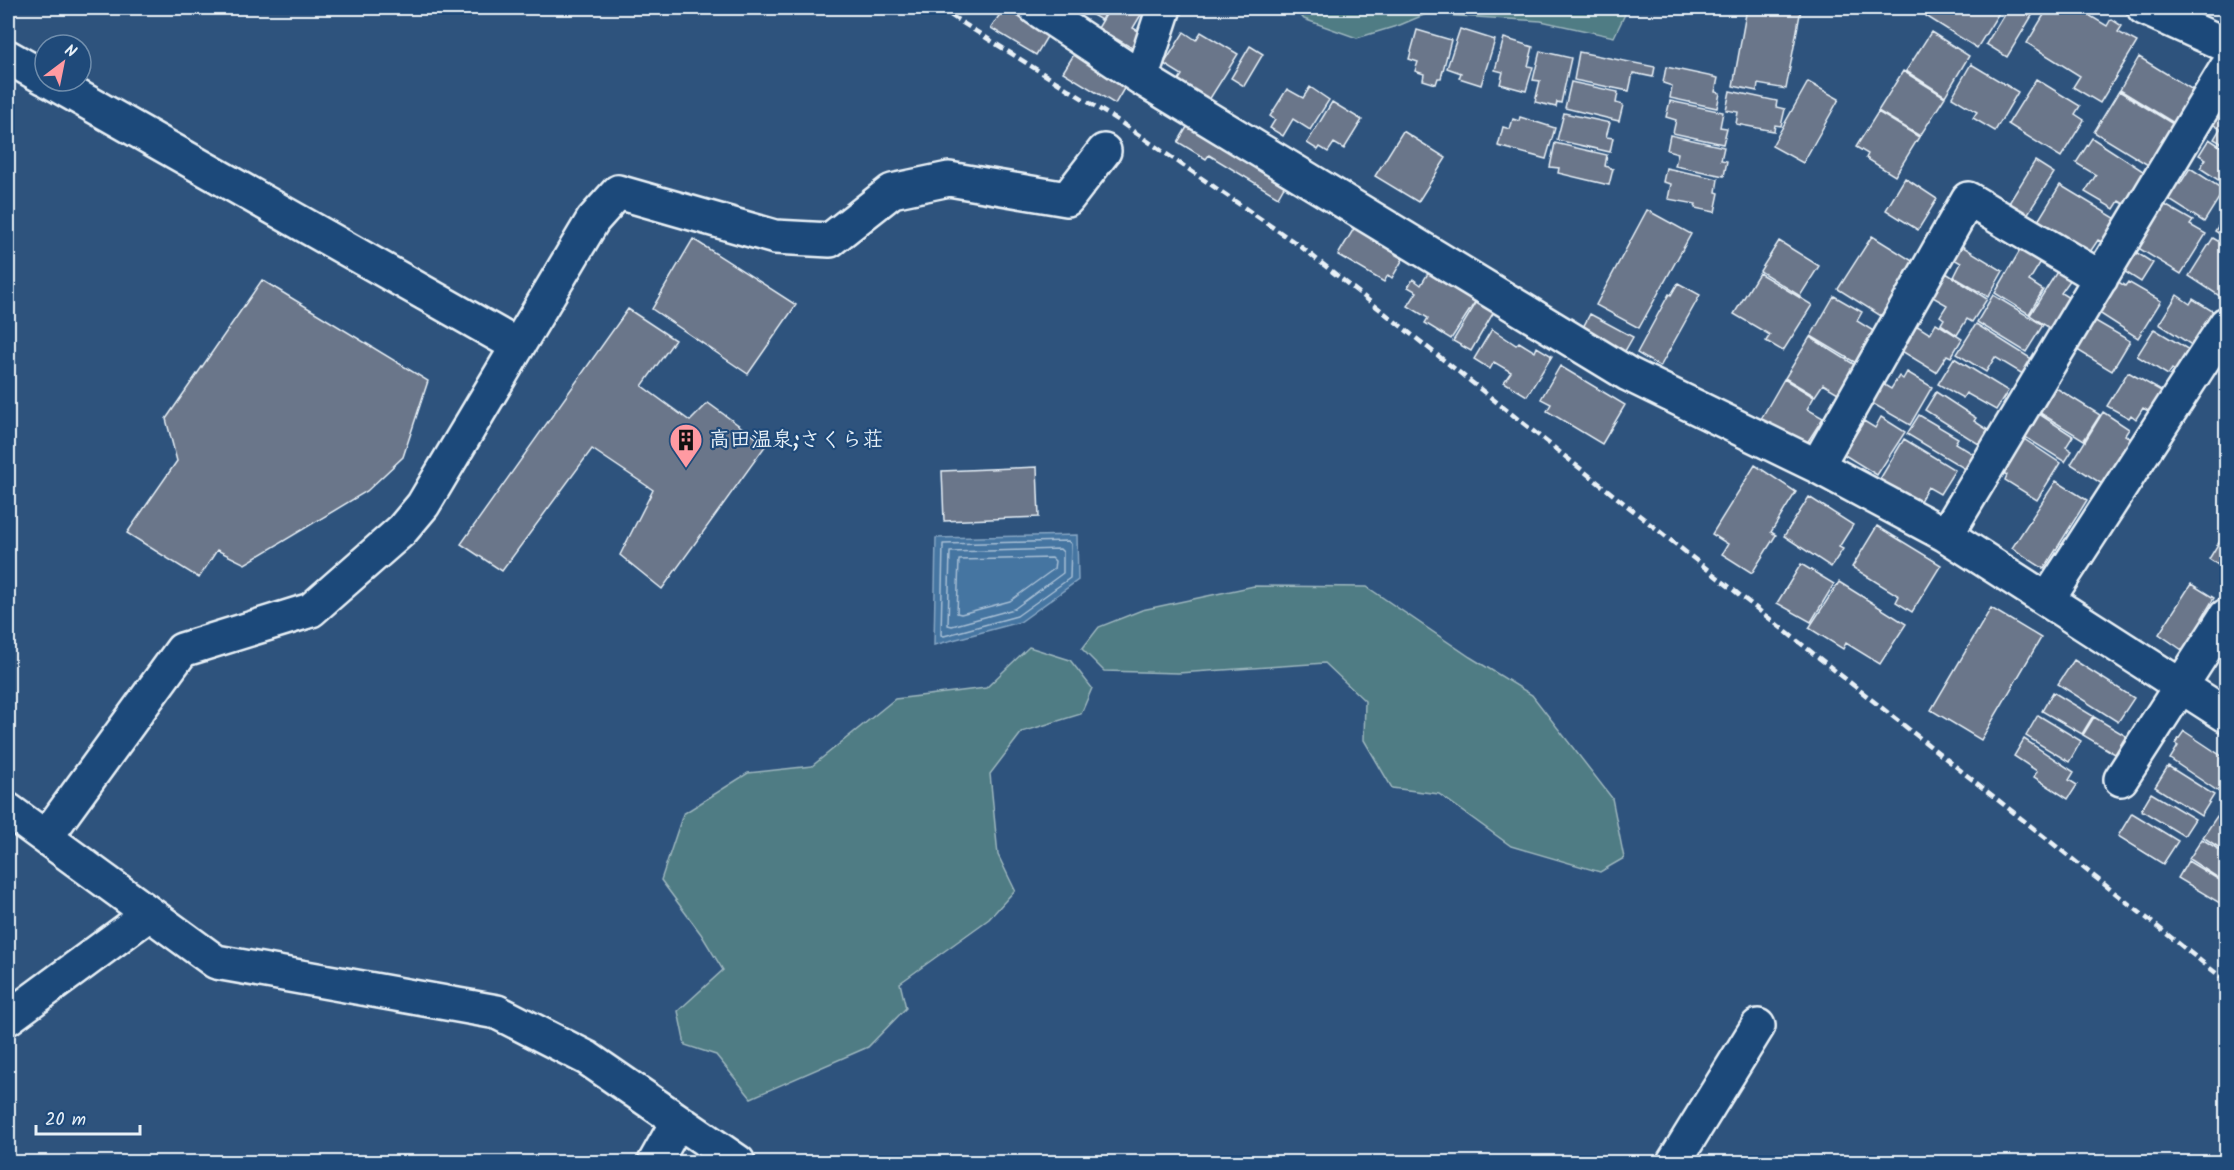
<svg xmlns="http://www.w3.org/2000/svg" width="2234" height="1170" font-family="Kalam,'Klee One',sans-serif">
	<rect width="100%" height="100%" fill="#2e537d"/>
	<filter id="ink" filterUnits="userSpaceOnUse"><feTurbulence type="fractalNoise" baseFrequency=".0167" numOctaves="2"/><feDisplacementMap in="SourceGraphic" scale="12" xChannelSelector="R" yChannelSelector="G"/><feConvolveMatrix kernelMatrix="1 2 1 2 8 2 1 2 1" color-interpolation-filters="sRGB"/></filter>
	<g filter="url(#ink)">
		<!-- green -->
		<path fill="#507c84" stroke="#9cb6be" stroke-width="1.5" d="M1294,8h334l-14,29 -73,-16 -115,-7 -26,11 -43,13 -53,-19z
			M1254,586l113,1 103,70 62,38 80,103 12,60 -24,14 -89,-26 -72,-52 -47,-6 -28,-48 1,-39 -40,-38 -147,10 -74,-2 -22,-22 17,-22 43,-17z
			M1029,647l41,13 22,28 -11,26 -59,18 -32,42 8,81 17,35 -26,29 -89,64 6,25 -38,39 -117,51 -35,-43 -31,-10 -7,-34 45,-41 -22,-36 -40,-54 22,-66 65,-41 64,-7 83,-67 91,-11z"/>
		<!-- water -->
		<path fill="#4574a1" stroke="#86a6c4" stroke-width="1.5" d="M1077,535l1,45 -58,42 -86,23 2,-107z"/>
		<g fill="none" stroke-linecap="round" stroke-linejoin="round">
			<!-- shore -->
			<path stroke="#a7bfd5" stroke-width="1.5" d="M1068,541l3,3 -1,34 -53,38 -73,20 -3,-1 2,-91z
				M1060,549l3,3v21l-49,36 -62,17 -4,-1 2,-73z
				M1052,558l3,3 -1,8 -44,32 -49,13 -4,-1 2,-53z"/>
		</g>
		<!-- building -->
		<path fill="#6b768a" stroke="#e8f1f8" stroke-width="1.5" d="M1004,8l44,27 -12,20 -45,-27z
			M1066,8h42l-7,12 -17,-10 -5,9 -15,-9z
			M1110,8h35l-12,20 9,5 -10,15 -34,-20z
			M1747,8l54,1 -15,80 -28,-5 -1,7 -24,-5z
			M1932,8h70l-25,40 -51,-32z
			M2008,8h15l10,6 -26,43 -21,-13z
			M2048,8h20l7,4 2,-4 30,18 4,-7 11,7 -4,6 19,10 -37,61 -27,-16 7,-11 -53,-33z
			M1460,29l35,11 -14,45 -22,-7 2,-5 -14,-5z
			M1417,30l34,10 -10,38h-3l-2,6 -13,-4 1,-6 -9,-3 3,-9 -9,-3z
			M1184,32l12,8 5,-8 37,22 -29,46 -31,-19 4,-6 -18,-11z
			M1931,32l38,24 -24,40 -39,-25z
			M1504,38l29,9 -5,19 5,1 -7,24 -26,-7 3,-12 -8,-2z
			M1250,46l13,8 -19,32 -13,-8z
			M1078,48l51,32 -14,24 -52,-32z
			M1540,51l31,7 -10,45 -4,-1 -1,5 -21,-5 5,-21 -7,-1z
			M1579,52l76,15 -2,10 -20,-4 -4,18 -55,-11z
			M2139,57l54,33 -19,33 -54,-33z
			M1971,64l47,28 -23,39 -22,-13 4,-6 -25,-15z
			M1666,67l52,11 -3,14 5,1 -3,15 -47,-10 2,-12 -9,-3z
			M1903,71l42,26 -25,39 -42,-25z
			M2036,79l44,27 -5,8 9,6 -23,37 -53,-33z
			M1571,82l47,10 -2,11 7,2 -4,16 -54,-13z
			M1808,82l31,17 -36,64 -31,-17z
			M1310,87l19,13 -19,30 -17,-11 -10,17 -13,-8 5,-8 -5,-4 17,-27 16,9z
			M1730,91l47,10 -1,6 9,2 -4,17 -6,-1 -1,6 -38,-7 2,-12 -12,-2z
			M2119,91l54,33 -25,41 -54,-33z
			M1670,101l53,11 -3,15 7,1 -4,16 -50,-11 3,-13 -10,-3z
			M1332,102l30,18 -18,29 -10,-6 -6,9 -8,-5 -2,3 -11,-7z
			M1878,112l41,25 -24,39 -29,-18 2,-4 -12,-7z
			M2218,112l8,5v29l-12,-7 6,-10 -9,-6z
			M1564,113l46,10 -4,14 7,1 -3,14 -53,-12z
			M1520,117l35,11 -9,31 -48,-13 5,-19 7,2 3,-10 6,2z
			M1190,122l97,59 -9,16 -69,-42 -3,4 -28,-17z
			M1403,131l43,27 -28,44 -43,-26z
			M1670,135l54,12 -3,13 6,1 -3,15 -49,-10 3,-13 -11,-3z
			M2092,138l54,35 -20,32 -7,-4 -5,8 -29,-17 11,-17 -20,-12z
			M2209,139l17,11v35l-26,-17 6,-9 -7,-4z
			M1555,143l52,12 -2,11 8,3 -4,16 -51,-12 1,-5 -9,-1z
			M2035,161l19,12 -27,42 -18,-12z
			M1666,168l52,11 -2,13 3,1 -4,19 -20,-4 1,-4 -28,-5 3,-15 -8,-2z
			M2190,168l34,22 -20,32 -39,-25 10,-15 5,2z
			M1905,178l32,21 -19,31 -32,-20z
			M2060,185l58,35 -14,23 -6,-3 -8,12 -52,-31z
			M2158,201l35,20 -3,4 16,9 -25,40 -46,-28z
			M1647,210l44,24 -52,94 -43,-23z
			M2226,213v25l-11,-7z
			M1356,225l42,26 -2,4 7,4 -11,19 -4,-3 -4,7 -46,-27z
			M1872,236l42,26 -33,54 -43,-27z
			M2213,238l13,8v50l-2,3 -35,-23z
			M693,239l103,66 -48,69 -96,-65z
			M1779,241l40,25 -19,30 -40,-25z
			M1960,245l43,26 -15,26 -34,-20 7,-14 -9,-5z
			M2022,247l20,13 -13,21 14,9 -14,24 -34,-21z
			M2131,249l22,14 -12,19 -22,-14z
			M1430,270l47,29 -26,40 -26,-16 3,-5 -20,-12 9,-14 -9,-5 5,-8 8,6z
			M2058,270l13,9 -10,14 13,8 -20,30 -24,-16z
			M1759,273l53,32 -29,46 -17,-10 4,-6 -36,-21z
			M1946,273l41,26 -15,23 -5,-3 -10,16 -16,-11 3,-5 -4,-3 7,-11 -16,-9z
			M262,280l166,101 -25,76 -36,34 -122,73 -28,-14 -18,28 -72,-45 50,-72 -11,-42z
			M2115,280l10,6 3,-4 33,19 -23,37 -45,-29z
			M1678,283l22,12 -40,72 -23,-14 32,-59 2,1z
			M1993,295l50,30 -17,27 -49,-30z
			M2177,295l13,9 3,-5 21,13 -21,34 -34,-22z
			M1834,296l28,16 -5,9 18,11 -19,31 -45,-27z
			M1478,300l17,10 -24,41 -18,-10z
			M628,309l47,31 -33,46 48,35 18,-18 58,42 -104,144 -42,-34 33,-65 -61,-41 -90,122 -41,-27z
			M1590,314l43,23 -12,21 -42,-23z
			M2092,319l38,22 -18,30 -38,-23z
			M1936,323l26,16 -11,18 -4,-2 -11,17 -36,-22 16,-25 14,9z
			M1976,324l59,37 -9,15 -31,-19 -9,15 -29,-18z
			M1492,329l24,16 3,-3 16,10 2,-5 15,9 -25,40 -23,-14 7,-10 -17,-10 -4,7 -16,-10z
			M2154,329l37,22 -13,22 -6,-4 -4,6 -31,-19z
			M1810,337l45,28 -17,28 -15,-9 -8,12 -30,-18z
			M1954,358l54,33 -12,19 -30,-17 -3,5 -25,-14z
			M1560,366l65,39 -23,39 -55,-33 4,-7 -10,-5z
			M1907,372l25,15 -22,38 -40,-23 11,-19 10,6 8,-13 4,3z
			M2128,372l35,20 -13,20 -7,-4 -7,11 -5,-4 -2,3 -22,-12z
			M1784,379l30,18 -7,12 16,9 -18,28 -44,-27z
			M2053,386l47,29 -16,25 -47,-29z
			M1936,392l40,26 -2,3 20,13 -9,14 -60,-38z
			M2036,412l37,24 -7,11 6,4 -7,11 -43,-27z
			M2103,412l26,17 -4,6 6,4 -29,45 -31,-20z
			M1919,415l39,23 -3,5 20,12 -8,15 -60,-36z
			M1881,417l24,15 -28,43 -34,-21 21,-33 11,7z
			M2021,437l39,26 -23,37 -32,-20 2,-5 -7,-4z
			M1904,439l51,31 -15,24 -12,-7 -12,21 -39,-24z
			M1755,465l41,27 -25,40 5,3 -24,38 -30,-19 6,-10 -16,-10z
			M1037,467l2,50 -95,4 -2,-50z
			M2056,481l31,19 -43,69 -32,-21z
			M1809,497l44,28 -14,22 4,2 -12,18 -47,-31z
			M1877,526l64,39 -29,47 -16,-10 3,-6 -47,-29z
			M2226,531v39l-17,-11z
			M1801,564l33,20 -23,38 -34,-19z
			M1839,582l67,42 -26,40 -34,-21 -3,6 -34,-21z
			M2191,584l23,14 -12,20 3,2 -20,32 -26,-18z
			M1991,608l50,30 -60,102 -50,-30z
			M2226,656v12l-5,-3z
			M2074,660l60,38 -16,24 -60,-38z
			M2053,692l40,24 -11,18 -40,-23z
			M2038,715l43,26 -12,21 -43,-26z
			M2094,717l32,19 -11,18 -32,-19z
			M2184,731l42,28v22l-7,11 -49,-33 8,-13 -3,-2z
			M2024,739l50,33 -5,8 8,5 -9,14 -34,-22 3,-6 -23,-15z
			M2168,766l46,29 -13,21 -46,-29z
			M2151,793l44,26 -11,17 -43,-26z
			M2226,800v20l-8,-6z
			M2132,813l46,28 -15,23 -45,-28z
			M2217,816l9,6v30l-23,-15z
			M2202,839l24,15v29l-37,-24z
			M2188,861l38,23v14l-3,7 -45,-27z"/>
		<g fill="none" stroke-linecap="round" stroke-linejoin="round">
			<!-- minor casing -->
			<g stroke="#e8f1f8" stroke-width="38">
				<path id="minor" d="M1036,8l105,70 487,296 189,92 129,69 280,180
					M2144,8l82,37
					M8,57l37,21
					M1141,78l23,-70
					M50,81l468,265
					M1817,466l151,-267 133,79
					M1946,535l280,-466
					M2048,599l178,-275
					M2121,779l105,-163
					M8,810l208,152 281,50 90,46 151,104
					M46,837l136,-187 129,-40 91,-80 21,-25 170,-285 25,-28 157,45 55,3 62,-49 57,-12 118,20 37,-48
					M8,1018l141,-104
					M655,1162l23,-41
					M1674,1162l84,-136"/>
			</g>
			<!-- minor -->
			<use href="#minor" stroke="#1f4a7a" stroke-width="33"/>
			<!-- rail -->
			<path stroke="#e8f1f8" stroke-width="4.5" stroke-dasharray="9 4.5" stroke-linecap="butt" d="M939,8l181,114 180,124 926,735"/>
		</g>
	</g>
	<!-- icons -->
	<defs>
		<g id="building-pin" transform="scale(1.725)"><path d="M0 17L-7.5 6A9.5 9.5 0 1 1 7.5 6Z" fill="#ff9aa2" stroke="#1f4a7a"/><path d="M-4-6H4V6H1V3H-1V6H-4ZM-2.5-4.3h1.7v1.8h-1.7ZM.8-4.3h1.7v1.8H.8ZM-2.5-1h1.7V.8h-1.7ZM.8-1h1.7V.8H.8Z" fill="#111"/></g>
	</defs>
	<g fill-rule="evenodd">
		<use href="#building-pin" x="686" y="440"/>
	</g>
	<g text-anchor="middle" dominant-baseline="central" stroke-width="4.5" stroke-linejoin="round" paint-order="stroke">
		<!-- poi labels -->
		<g font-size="21" font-weight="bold" fill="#e8f1f8" stroke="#1f4a7a" text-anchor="start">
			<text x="709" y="440">高田温泉;さくら荘</text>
		</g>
	</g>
	<!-- margin -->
	<rect width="2234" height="1170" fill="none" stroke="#1f4a7a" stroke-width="30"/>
	<rect x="15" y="15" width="2204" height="1140" fill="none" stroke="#e8f1f8" stroke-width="2" filter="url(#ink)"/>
	<!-- north arrow -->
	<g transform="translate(63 63) rotate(32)"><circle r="28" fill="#1f4a7a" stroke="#6f8dac" stroke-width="1.5"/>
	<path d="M0-4.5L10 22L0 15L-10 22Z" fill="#ff9aa2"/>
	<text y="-9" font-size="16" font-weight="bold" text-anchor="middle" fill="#e8f1f8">N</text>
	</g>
	<!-- scale -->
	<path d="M36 1125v9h104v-9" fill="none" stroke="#e8f1f8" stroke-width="3"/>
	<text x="45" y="1125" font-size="18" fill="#e8f1f8" stroke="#1f4a7a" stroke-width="4.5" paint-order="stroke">20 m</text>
</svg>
